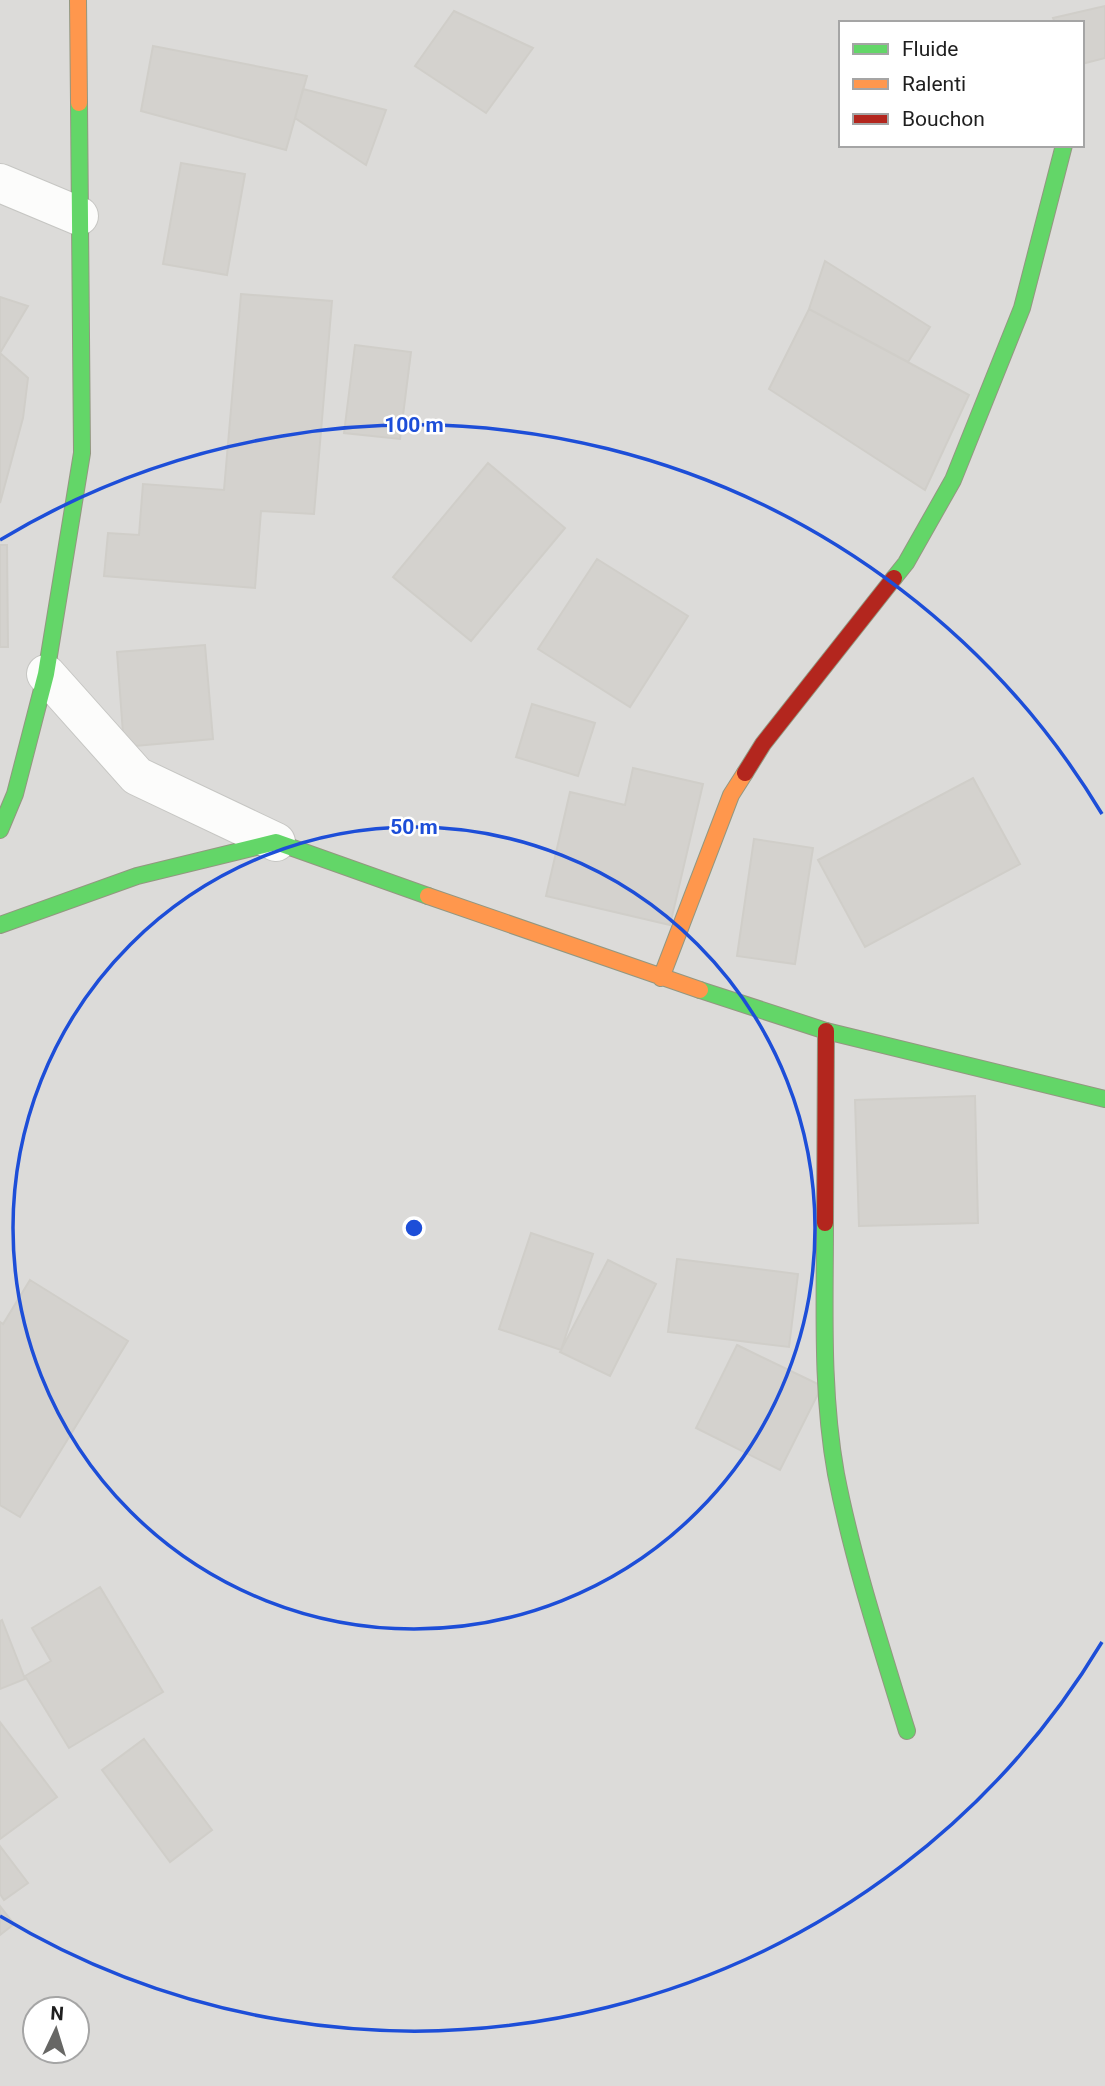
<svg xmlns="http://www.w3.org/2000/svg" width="1105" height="2086" font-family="Roboto,sans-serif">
	<rect width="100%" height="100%" fill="#edece7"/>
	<!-- residential -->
	<path fill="#dcdbd9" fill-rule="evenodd" d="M0,0h1105v2086h-1105zM841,23h241v122h-241zM35,2009h42v42h-42z"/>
	<!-- building -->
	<path fill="#d4d2ce" stroke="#d0cec9" stroke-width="2" d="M1105,6v52l-23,6v-41h-27l-2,-5z
		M454,11l79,37 -47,65 -71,-47z
		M153,46l154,30 -21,74 -145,-39z
		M303,89l83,21 -20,55 -71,-47z
		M181,163l64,11 -18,101 -64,-11z
		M825,261l105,66 -22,35 -99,-53z
		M241,294l91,7 -18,213 -53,-3 -6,77 -151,-12 4,-43 31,2 4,-51 81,6z
		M0,297l28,9 -28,47 28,25 -5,40 -23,85z
		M809,309l160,86 -44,95 -156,-101z
		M355,345l56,7 -11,87 -56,-6z
		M488,463l77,65 -94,113 -78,-64z
		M0,545h7l1,102h-8z
		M597,559l91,57 -58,91 -92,-58z
		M205,645l8,94 -89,8 -7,-95z
		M532,704l63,19 -17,53 -62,-19z
		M633,768l70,16 -33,141 -124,-29 24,-104 55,13z
		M973,778l47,86 -155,83 -47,-87z
		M754,839l59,9 -18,116 -58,-8z
		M975,1096l3,127 -119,3 -4,-126z
		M531,1233l62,21 -32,96 -62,-21z
		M677,1259l121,15 -9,73 -121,-15z
		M608,1260l48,24 -46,92 -50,-24z
		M30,1280l98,61 -108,176 -20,-12v-183l3,2z
		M737,1345l85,41 -42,84 -84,-42z
		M100,1587l63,105 -94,56 -44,-72 26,-15 -19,-33z
		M2,1620l23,59 -25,10v-68z
		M0,1722l57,75 -57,42z
		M144,1739l68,91 -42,32 -68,-92z
		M0,1846l28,37 -24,17 -4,-6z
		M0,1906l14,18 -14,11z"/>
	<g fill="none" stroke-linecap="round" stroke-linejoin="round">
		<!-- street casing -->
		<g stroke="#c6c6c3" stroke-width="40">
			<path id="street" d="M0,183l79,33
				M46,674l91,102 139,66"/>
		</g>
		<!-- fast casing -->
		<g stroke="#939780" stroke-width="18">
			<path id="fast" d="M894,578l12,-15 47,-83 69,-172 42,-163
				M0,830l15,-36 31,-120 36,-221 -3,-350
				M0,925l137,-49 139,-34 152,54
				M700,990l126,41 279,68
				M825,1223c0,83 -4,168 11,251 17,87 45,172 71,257"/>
		</g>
		<!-- slow casing -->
		<g stroke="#939780" stroke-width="18">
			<path id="slow" d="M78,0l1,103
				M428,896l272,94
				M661,978l70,-183 14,-22"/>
		</g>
		<!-- jam casing -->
		<g stroke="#939780" stroke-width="18">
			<path id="jam" d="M745,773l18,-29 131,-166
				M825,1223l1,-192"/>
		</g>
		<!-- street -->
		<use href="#street" stroke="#fcfcfb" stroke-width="38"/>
		<!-- fast -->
		<use href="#fast" stroke="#63d668" stroke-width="16"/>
		<!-- slow -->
		<use href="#slow" stroke="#ff974d" stroke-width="16"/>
		<!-- jam -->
		<use href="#jam" stroke="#b3261e" stroke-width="16"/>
	</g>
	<!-- distance rings -->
	<g fill="none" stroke="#1d4ed8" stroke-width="3.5">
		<circle cx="414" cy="1228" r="401"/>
		<path d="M1102 1642A803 803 0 0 1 0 1916M0 540A803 803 0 0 1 1102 814"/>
	</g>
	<circle cx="414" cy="1228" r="10" fill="#1d4ed8" stroke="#fff" stroke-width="3.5"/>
	<g font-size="21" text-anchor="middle" font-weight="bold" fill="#1d4ed8" stroke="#fff" stroke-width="5" stroke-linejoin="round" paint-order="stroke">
		<text x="414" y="432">100 m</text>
		<text x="414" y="834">50 m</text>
	</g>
	<!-- legend -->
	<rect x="839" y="21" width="245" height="126" fill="#ffffff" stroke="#a5a5a5" stroke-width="2"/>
	<rect x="853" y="44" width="35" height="10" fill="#63d668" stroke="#a5a5a5" stroke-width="2"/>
	<text x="902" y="56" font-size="21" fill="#1f1f1f">Fluide</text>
	<rect x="853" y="79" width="35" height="10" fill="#ff974d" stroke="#a5a5a5" stroke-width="2"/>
	<text x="902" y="91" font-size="21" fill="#1f1f1f">Ralenti</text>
	<rect x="853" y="114" width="35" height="10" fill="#b3261e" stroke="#a5a5a5" stroke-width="2"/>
	<text x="902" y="126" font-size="21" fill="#1f1f1f">Bouchon</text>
	<!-- north arrow -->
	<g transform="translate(56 2030) rotate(4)"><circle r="33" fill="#ffffff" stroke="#a5a5a5" stroke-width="2"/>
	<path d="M0-5L12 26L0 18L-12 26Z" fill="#676765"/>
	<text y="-10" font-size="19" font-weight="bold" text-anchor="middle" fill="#1f1f1f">N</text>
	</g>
</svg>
